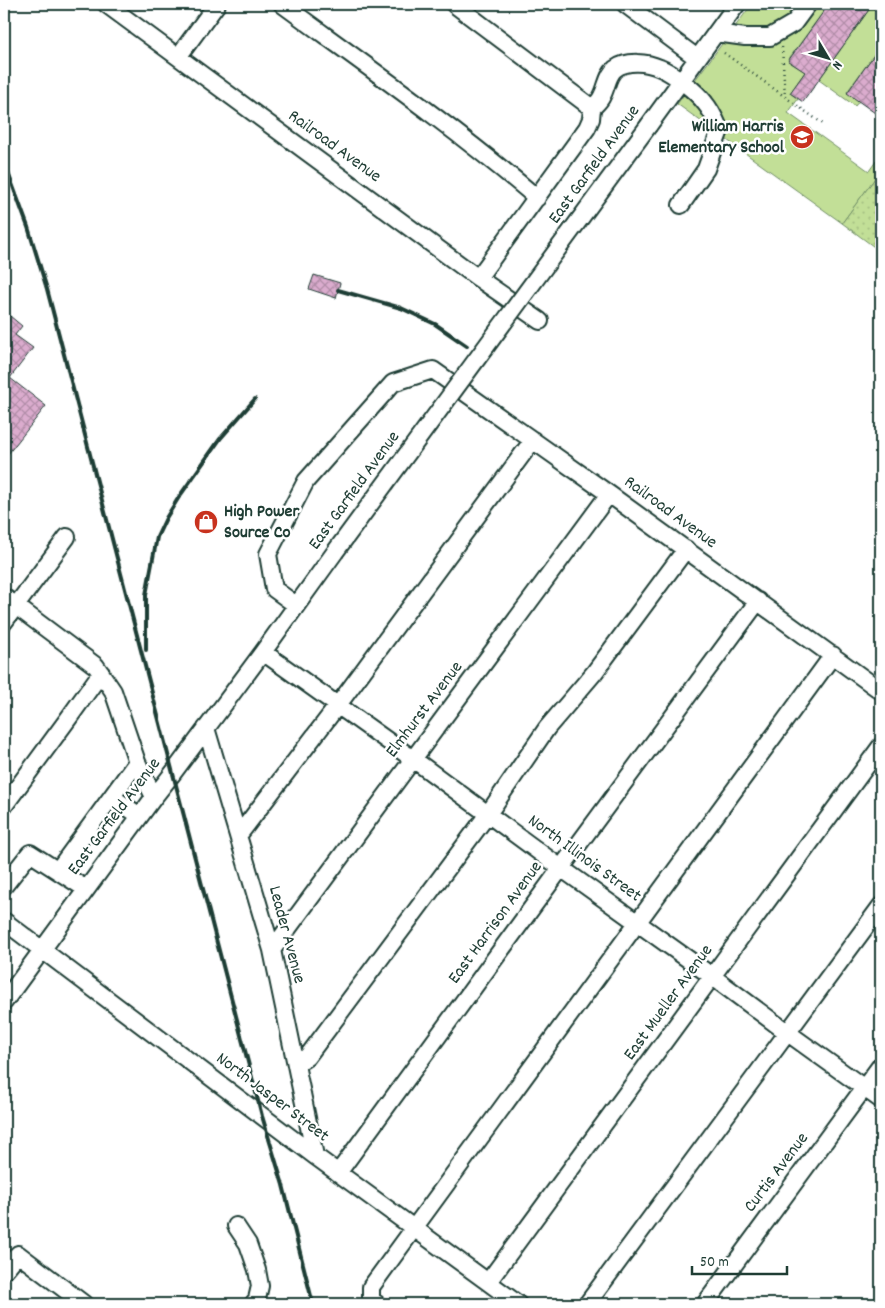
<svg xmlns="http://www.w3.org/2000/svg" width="885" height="1308" font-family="Dekko,sans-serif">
	<defs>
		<pattern id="park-dots" width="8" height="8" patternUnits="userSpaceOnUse" patternTransform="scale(1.25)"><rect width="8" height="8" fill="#c2df97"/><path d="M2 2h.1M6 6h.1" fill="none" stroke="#a6c083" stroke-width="1.8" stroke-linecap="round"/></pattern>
		<pattern id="building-cross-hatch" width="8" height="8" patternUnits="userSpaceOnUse" patternTransform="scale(1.25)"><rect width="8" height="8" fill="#dbacce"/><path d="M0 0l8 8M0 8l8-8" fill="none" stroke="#b18da8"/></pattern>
	</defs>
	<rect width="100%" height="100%" fill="#fff"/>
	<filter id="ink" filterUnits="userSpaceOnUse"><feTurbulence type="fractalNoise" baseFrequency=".02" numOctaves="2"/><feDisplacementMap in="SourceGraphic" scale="10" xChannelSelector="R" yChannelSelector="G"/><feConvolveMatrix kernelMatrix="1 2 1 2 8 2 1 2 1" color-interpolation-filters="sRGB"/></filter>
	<g filter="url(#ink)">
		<!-- grass -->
		<path fill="#c2df97" stroke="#708e66" d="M752,4h77l-41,56 17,12 -15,21 8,6 -10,14 81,58 10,-14 2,2v11l-39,53 -165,-119z
			M873,4h8v41l-34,47 12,9 -4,5 -36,-26z"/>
		<!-- park -->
		<path fill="url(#park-dots)" stroke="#708e66" d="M881,170v82l-39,-29z"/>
		<!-- building -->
		<path fill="url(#building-cross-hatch)" stroke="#1f3d34" d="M829,4h44l-70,98 -13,-9 15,-21 -17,-11z
			M881,45v59l-6,9 -28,-20z
			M314,275l26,8 -4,15 -27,-9z
			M4,311l18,15 -7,9 18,13 -23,30 36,28 -42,53z"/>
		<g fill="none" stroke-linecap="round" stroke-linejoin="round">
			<!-- minor casing -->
			<g stroke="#1f3d34" stroke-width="20">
				<path id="minor" d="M106,4l372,274 62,43
					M282,4c86,63 174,125 255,194
					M454,4l138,104c4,-4 8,-7 10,-12 5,-9 5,-20 13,-27 12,-9 32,-7 45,-1 13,5 37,24 45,35 7,8 11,18 15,27l-14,39 -25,36
					M625,4l72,54
					M716,33l29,4h25l24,-14 14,-19
					M178,57l39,-53
					M649,125l88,-121
					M478,278l109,-150 4,-9 1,-11
					M4,597l92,69 17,25 24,71 17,35
					M296,605l-22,-16 -6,-35 38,-73 87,-98 40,-13 176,124 272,197
					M4,622l63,-85
					M263,652l150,107 148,109 152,109 75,56 93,67
					M206,728l66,222 43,206
					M112,797l28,19
					M4,806l64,-87 33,-46
					M238,836l100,-131 195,-265
					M58,870l79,-108
					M4,886l26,-33 56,36
					M4,921l311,235 203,148
					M272,950l337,-456
					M4,1002l150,-205 19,-24 90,-121 72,-100
					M296,1064l11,-7 181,-243 59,-86 47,-55 92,-124
					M338,1173l223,-305 197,-267
					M236,1226l12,18 9,26 3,16 -3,13 -4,5
					M4,1271l14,-17 66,50
					M488,1282l393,-536
					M377,1304l-6,-4v-13l462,-632
					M587,1304l294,-398
					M705,1304l176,-239"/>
			</g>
			<!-- path -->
			<path stroke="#1f3d34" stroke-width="2.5" stroke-dasharray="1 4" stroke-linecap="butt" d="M782,47l3,49
				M724,53l99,71"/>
			<!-- minor -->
			<use href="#minor" stroke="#fff" stroke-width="16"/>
			<!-- rail -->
			<path stroke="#1f3d34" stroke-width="4" d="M4,162l24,65 19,62 215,827 21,69 30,119
				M338,290l63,18 34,16 32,22
				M146,650v-55l11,-58 9,-19 13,-21 41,-58 35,-40"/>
			<!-- minor-bridge casing -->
			<g stroke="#1f3d34" stroke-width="20" stroke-linecap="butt">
				<path id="minor-bridge" d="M335,552l314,-427"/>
			</g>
			<!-- minor-bridge -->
			<use href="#minor-bridge" stroke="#fff" stroke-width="16"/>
		</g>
	</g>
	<!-- icons -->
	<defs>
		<g id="school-disc" transform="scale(1.25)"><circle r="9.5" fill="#c8321e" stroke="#fff"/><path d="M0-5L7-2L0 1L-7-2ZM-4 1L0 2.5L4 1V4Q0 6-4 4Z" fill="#fff"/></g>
		<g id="shop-disc" transform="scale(1.25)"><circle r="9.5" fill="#c8321e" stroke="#fff"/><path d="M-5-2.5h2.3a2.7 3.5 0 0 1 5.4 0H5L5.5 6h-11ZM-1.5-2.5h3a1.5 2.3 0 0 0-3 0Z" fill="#fff"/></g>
	</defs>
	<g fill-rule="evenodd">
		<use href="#school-disc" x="802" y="137"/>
		<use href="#shop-disc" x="206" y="522"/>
	</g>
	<g text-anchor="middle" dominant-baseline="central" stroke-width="5" stroke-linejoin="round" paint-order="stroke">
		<!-- poi labels -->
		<g font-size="18" font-weight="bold" fill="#1f3d34" stroke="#fff" text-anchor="end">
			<text x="784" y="127">William Harris<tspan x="784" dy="21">Elementary School</tspan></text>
			<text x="224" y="512" text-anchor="start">High Power<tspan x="224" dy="21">Source Co</tspan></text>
		</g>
		<!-- street labels -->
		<g font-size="18" fill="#1f3d34" stroke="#fff">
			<text transform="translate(334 147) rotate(36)">Railroad Avenue</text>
			<text transform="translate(595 165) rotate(-54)">East Garfield Avenue</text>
			<text transform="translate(355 491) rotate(-54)">East Garfield Avenue</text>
			<text transform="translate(670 513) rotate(36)">Railroad Avenue</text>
			<text transform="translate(425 710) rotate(-53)">Elmhurst Avenue</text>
			<text transform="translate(115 817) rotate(-53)">East Garfield Avenue</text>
			<text transform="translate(584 859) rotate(36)">North Illinois Street</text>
			<text transform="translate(496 923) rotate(-54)">East Harrison Avenue</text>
			<text transform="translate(286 935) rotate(75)">Leader Avenue</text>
			<text transform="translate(669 1003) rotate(-54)">East Mueller Avenue</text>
			<text transform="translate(272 1098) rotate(37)">North Jasper Street</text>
			<text transform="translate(777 1173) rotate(-53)">Curtis Avenue</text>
		</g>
	</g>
	<!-- margin -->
	<rect width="885" height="1308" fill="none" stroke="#fff" stroke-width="20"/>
	<rect x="10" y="10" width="865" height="1288" fill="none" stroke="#1f3d34" stroke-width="2" filter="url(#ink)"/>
	<!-- north arrow -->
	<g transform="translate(828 58) rotate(128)" stroke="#ffffff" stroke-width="4" paint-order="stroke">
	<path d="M0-4L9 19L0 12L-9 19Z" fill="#1f3d34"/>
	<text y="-8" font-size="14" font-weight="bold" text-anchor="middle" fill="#1f3d34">N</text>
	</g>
	<!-- scale -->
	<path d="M692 1266v8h95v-8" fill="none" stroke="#1f3d34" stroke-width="2.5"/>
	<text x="700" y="1266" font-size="15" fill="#1f3d34" stroke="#ffffff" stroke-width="4" paint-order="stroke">50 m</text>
</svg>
